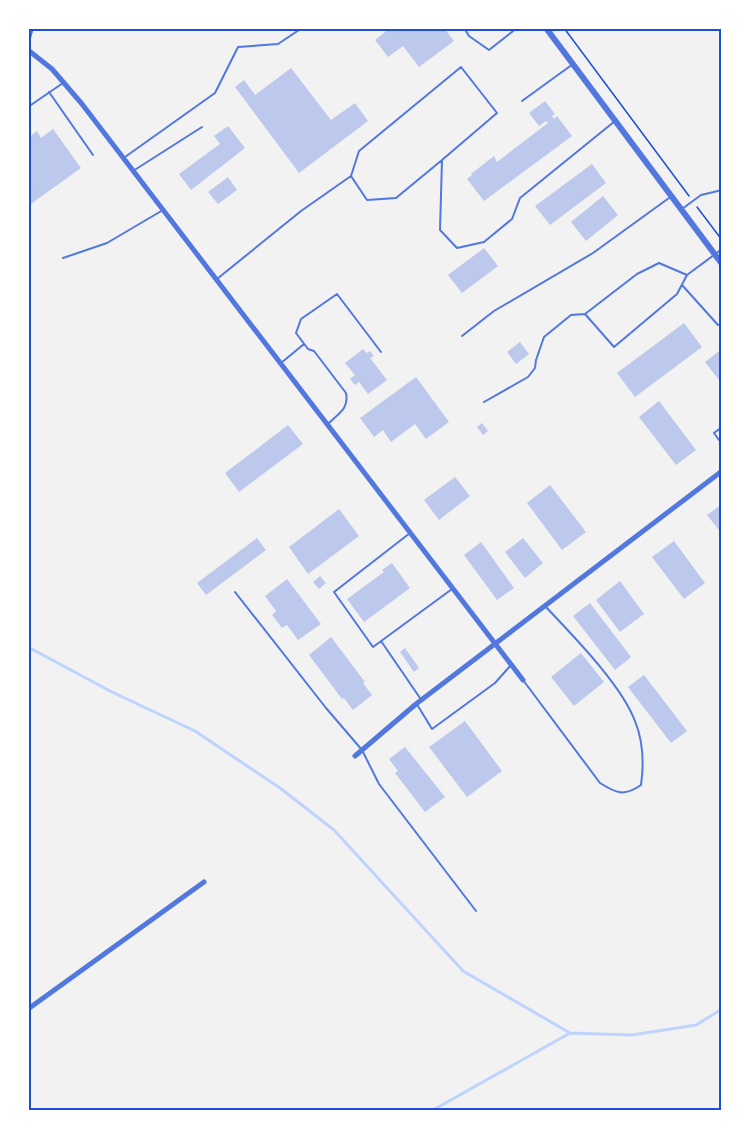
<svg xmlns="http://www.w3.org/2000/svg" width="750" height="1139" font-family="Cabin,sans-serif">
	<rect width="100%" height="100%" fill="#f2f2f2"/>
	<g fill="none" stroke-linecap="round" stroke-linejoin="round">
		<!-- stream -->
		<path stroke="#bfd3fe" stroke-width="3" d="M28,647l84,45 83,39 85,57 54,42 129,141 107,62 62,2 64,-10 26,-16
			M433,1110l137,-77"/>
	</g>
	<!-- building -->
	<path fill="#bdc9ec" d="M390,28h54l10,13 -35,26 -16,-21 -15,11 -13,-17z
		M291,68l40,52 24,-17 13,18 -69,52 -64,-86 9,-7 11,15z
		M545,101l10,13 -3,2 2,3 3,-3 15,20 -88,65 -17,-22 5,-4 -1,-1 23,-18 3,6 51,-39 -2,-2 -7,5 -10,-13z
		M228,126l17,22 -54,42 -12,-16 41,-30 -6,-8z
		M53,129l28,39 -53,38v-68l9,-7 4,7z
		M592,164l14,19 -56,42 -15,-19z
		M228,177l9,13 -19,14 -10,-12z
		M603,196l15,19 -32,26 -15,-19z
		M484,248l14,18 -36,27 -14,-18z
		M684,323l18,24 -67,50 -18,-24z
		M520,342l9,12 -13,10 -9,-12z
		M363,349l4,4 3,-2 4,5 -4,2 17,22 -19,14 -9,-12 -4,3 -5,-6 5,-4 -10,-12z
		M722,349v35l-17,-22z
		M416,377l33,45 -23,17 -11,-15 -24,18 -8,-12 -9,7 -14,-19z
		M659,401l37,49 -20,15 -37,-48z
		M482,423l6,8 -5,4 -6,-8z
		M288,425l15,19 -64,48 -14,-19z
		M455,477l15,19 -31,24 -15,-20z
		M550,485l36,47 -24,18 -35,-47z
		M722,504v30l-15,-19z
		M339,509l20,27 -51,38 -19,-27z
		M257,538l9,12 -60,45 -9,-12z
		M523,538l20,25 -18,15 -20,-26z
		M674,541l31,42 -21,16 -32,-42z
		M481,542l33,46 -17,12 -33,-45z
		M392,563l18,25 -46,34 -17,-23 37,-27 -2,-2z
		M320,576l6,7 -7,6 -6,-7z
		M287,579l34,45 -23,16 -11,-15 -5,3 -10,-13 4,-4 -11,-15z
		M620,581l24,33 -24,18 -24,-32z
		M590,603l41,54 -16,13 -42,-54z
		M331,637l34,45 -2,1 9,12 -19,15 -9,-12 -2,1 -33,-44z
		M405,648l14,20 -5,4 -14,-20z
		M581,653l23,29 -30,24 -23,-29z
		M644,675l43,56 -16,12 -43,-56z
		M465,721l37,50 -35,26 -38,-50z
		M405,747l40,50 -20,15 -30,-39 3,-2 -9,-12z"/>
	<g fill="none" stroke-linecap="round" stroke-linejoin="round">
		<!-- path -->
		<path stroke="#1d4ed8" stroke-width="1.5" d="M564,28l125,168
			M697,207l25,33"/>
		<!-- service -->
		<path stroke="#5277de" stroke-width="2" d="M464,28l5,8 20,14 28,-22
			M28,45l5,-17
			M49,92l44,63
			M522,101l51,-37
			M28,107l35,-24
			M125,157l90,-64 23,-46 40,-3 24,-16
			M133,171l69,-44
			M351,176l16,24 29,-2 46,-38
			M682,209l19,-14 21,-5
			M63,258l44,-15 56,-33
			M687,275l-10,19 -63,53 -29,-33 52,-40 22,-11 28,12 35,-26
			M217,279l84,-68 50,-35 8,-25 102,-84 36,46 -55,47 -2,70 17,18 27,-6 28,-23 8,-21 95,-77
			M682,285l36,40
			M462,336l32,-25 99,-58 76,-55
			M281,363l23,-19
			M484,402l44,-25 7,-9 1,-8 8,-23 27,-22 14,-1
			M329,423c10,-10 20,-14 17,-30l-32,-42 -6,-2 -12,-16 5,-14 36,-25 44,58
			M722,427l-8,6 8,11
			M410,533l-76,59 39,55 79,-58
			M235,592l91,116 36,42 17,34 97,127
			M381,641l39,57
			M523,680l77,103c16,10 24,14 41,2 3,-21 2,-44 -6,-64 -14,-37 -62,-85 -89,-114
			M418,706l14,23 63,-46 16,-18"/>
		<!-- minor -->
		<path stroke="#5277de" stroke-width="5" d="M28,50l24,19 30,35 441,576
			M355,756l61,-52 306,-233
			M28,1009l176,-127"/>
		<!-- tertiary -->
		<path stroke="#5277de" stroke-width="6" d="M546,28l176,236"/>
	</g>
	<!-- border -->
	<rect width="750" height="1139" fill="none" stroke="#ffffff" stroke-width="60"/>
	<rect x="30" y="30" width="690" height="1079" fill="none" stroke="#1d4ed8" stroke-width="2"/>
</svg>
